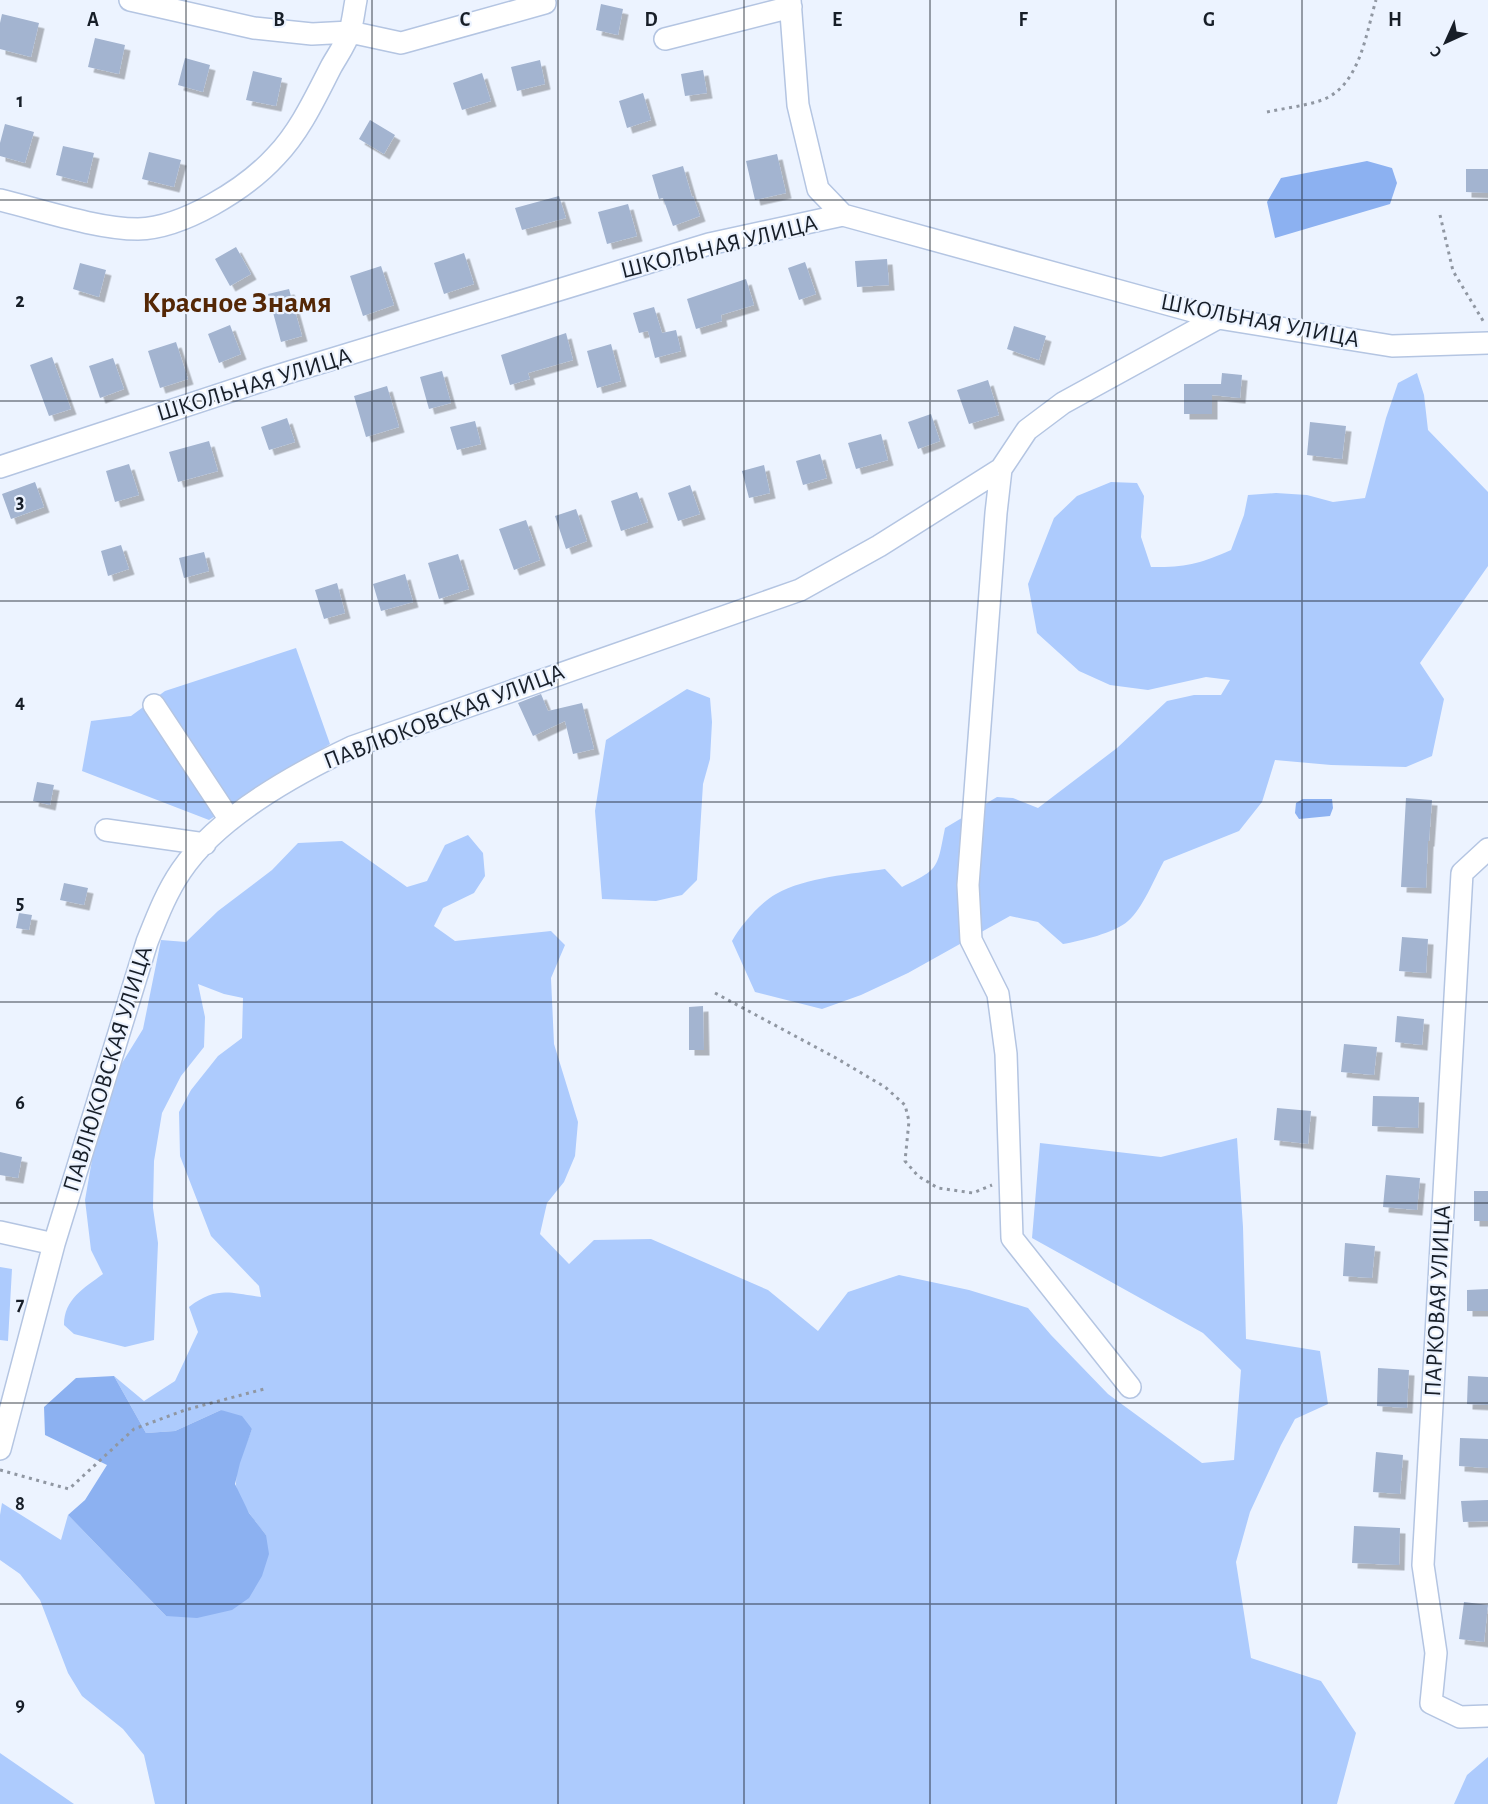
<svg xmlns="http://www.w3.org/2000/svg" width="1488" height="1804" font-family="'Alegreya Sans',sans-serif">
	<defs>
		<filter id="shadow"><feDropShadow dx="5.5" dy="5.5" stdDeviation="0" flood-color="#0004"/></filter>
	</defs>
	<rect width="100%" height="100%" fill="#ecf3ff"/>
	<!-- green -->
	<path fill="#adcbfd" d="M1417,373l7,22 4,35 60,62v74l-68,97 24,36 -12,57 -26,11 -75,-2 -56,-5 -13,42 -23,29 -75,30c-10,18 -21,47 -36,60 -13,12 -48,20 -65,23l-25,-22 -28,-6 -102,57 -47,22 -39,14 -67,-17 -23,-51c9,-16 28,-38 44,-47 30,-17 76,-20 109,-25l17,18c38,-18 35,-19 43,-59l52,-31 16,1 25,10 79,-60 50,-47 27,-6h27l9,-15 -24,-3 -58,13 -38,-5 -31,-14 -42,-38 -9,-49 26,-66 23,-22 34,-14 26,1 7,13 -3,41 10,30c35,1 50,-4 80,-17l13,-35 4,-20 28,-2 31,2 26,7 32,-4 21,-80 12,-35z
		M296,648l34,96 -121,76 -127,-49 9,-50 40,-5 34,-25z
		M687,689l23,9 2,24 -2,37 -7,25 -6,96 -15,15 -26,6 -54,-2 -7,-88 11,-71z
		M468,835l15,18 2,23 -11,17 -31,15 -9,18 21,15 96,-10 14,14 -14,33 3,66 24,78 -3,34 -11,26 -17,21 -7,31 29,30 25,-24 57,-1 117,51 50,41 30,-39 51,-17 70,15 59,18 23,27 57,59 94,69 32,-3 7,-90 -38,-37 -171,-95 8,-95 121,14 76,-19 6,89 3,112 74,12 8,53 -33,15 -14,26 -31,67 -14,50 15,96 70,23 35,52 -19,71h-1182l-11,-49 -21,-26 -41,-33 -14,-23 -28,-73 -20,-26 -20,-14v-45l2,-12 59,37 7,-25 98,101 100,-81c-9,-11 -31,-39 -30,-52 0,-18 10,-38 16,-54l-31,-19 -46,21 -29,2 -32,-57 30,25 31,-20 23,-49 -9,-25c28,-21 40,-14 72,-10l-2,-11 -48,-50 -31,-80 -1,-44 12,-22 27,-34 24,-18 1,-40 -19,-4 -26,-10 7,33 -1,30 -23,29 -19,37 -8,48 -1,47 5,35 -4,97 -29,7 -51,-13 -10,-9c0,-26 20,-37 39,-51l-12,-24 -6,-50 15,-86 14,-38 29,-47 18,-89 25,2 32,-31 54,-41 26,-27 44,-2 65,46 20,-6 18,-36z
		M0,1267l12,2 -4,72 -8,-1z
		M0,1753l74,51h-74z
		M1488,1757v47h-34l13,-29z"/>
	<!-- water -->
	<path fill="#8cb1f1" d="M1367,161l25,7 5,15 -7,21 -115,34 -8,-36 14,-24z
		M1303,799h29l1,9 -3,8 -31,3 -4,-6 1,-10z
		M114,1376l32,57 29,-2 46,-21 21,6 10,13 -12,34 -5,21 14,29 17,22 3,19 -7,22 -13,22 -17,12 -35,8 -31,-2 -98,-101 17,-15 22,-35 -62,-30 -1,-28 32,-29z"/>
	<!-- building -->
	<path fill="#a3b4d0" filter="url(#shadow)" d="M601,4l22,5 -5,26 -22,-5z
		M2,14l37,9 -8,34 -31,-8v-26z
		M95,38l30,7 -6,29 -31,-7z
		M185,58l25,7 -7,27 -25,-7z
		M540,60l5,24 -28,7 -6,-24z
		M703,70l4,23 -22,3 -4,-22z
		M253,71l29,7 -6,28 -30,-6z
		M482,73l9,28 -29,9 -9,-27z
		M643,93l8,27 -24,8 -8,-27z
		M370,120l25,15 -11,19 -25,-15z
		M5,124l29,8 -9,31 -25,-7v-13z
		M63,146l31,7 -7,30 -31,-8z
		M149,152l32,8 -7,27 -32,-8z
		M777,154l9,39 -31,7 -9,-39z
		M683,166l9,31 1,-1 7,20 -27,10 -10,-28 -4,1 -7,-24z
		M1466,169h22v24l-22,-1z
		M559,196l7,22 -44,12 -7,-22z
		M628,204l9,32 -30,8 -9,-32z
		M236,247l15,27 -21,12 -15,-27z
		M464,253l10,31 -30,10 -10,-31z
		M887,259l2,26 -32,2 -2,-26z
		M805,262l11,32 -17,6 -11,-32z
		M80,263l26,7 -7,27 -26,-8z
		M381,266l13,39 -31,11 -13,-40z
		M746,279l8,26 -33,10 1,6 -26,8 -9,-30z
		M289,289l13,47 -21,6 -13,-48z
		M654,307l8,26 14,-3 5,21 -26,7 -7,-27 -9,2 -6,-20z
		M230,325l11,29 -22,9 -11,-29z
		M1014,326l32,10 -7,24 -32,-11z
		M566,333l7,27 -45,13 2,6 -20,6 -9,-30z
		M176,342l12,37 -28,9 -12,-37z
		M611,344l10,37 -24,7 -10,-37z
		M52,357l19,52 -22,7 -19,-51z
		M113,358l11,31 -24,9 -11,-32z
		M442,371l9,32 -22,6 -9,-32z
		M1222,373l20,2 -2,23 -28,-3v19h-28v-30h37z
		M988,380l11,35 -30,9 -12,-34z
		M387,386l12,41 -33,10 -12,-41z
		M931,414l9,27 -22,8 -10,-27z
		M287,418l8,24 -26,8 -8,-23z
		M475,421l6,23 -24,6 -7,-23z
		M1310,422l36,4 -4,33 -35,-4z
		M881,434l7,26 -32,9 -8,-26z
		M209,441l9,30 -40,11 -9,-30z
		M820,454l7,24 -24,7 -7,-24z
		M129,464l10,31 -24,7 -9,-31z
		M764,465l6,28 -21,5 -7,-27z
		M35,482l9,25 -33,12 -9,-25z
		M690,485l10,29 -22,7 -10,-28z
		M637,492l11,30 -27,9 -10,-30z
		M576,509l11,32 -21,8 -11,-33z
		M526,520l14,40 -26,10 -15,-41z
		M121,545l8,24 -21,7 -7,-25z
		M204,552l5,19 -25,7 -5,-20z
		M458,554l11,35 -30,10 -11,-36z
		M405,574l8,28 -32,9 -8,-27z
		M337,583l8,30 -21,6 -9,-29z
		M541,694l7,17 34,-8 12,46 -21,5 -8,-33 -32,15 -15,-33z
		M37,782l17,3 -4,20 -17,-4z
		M1406,798l26,2 -3,41h-1l-2,47 -25,-1z
		M64,883l24,5 -4,17 -24,-5z
		M19,913l13,2 -3,15 -13,-2z
		M1402,937l26,2 -2,34 -27,-2z
		M703,1006l1,44h-15v-43z
		M1397,1016l27,3 -2,26 -27,-3z
		M1344,1044l33,3 -3,28 -33,-3z
		M1373,1096l46,1 -1,31 -46,-2z
		M1277,1108l34,3 -3,33 -34,-4z
		M0,1152l22,5 -4,21 -18,-3z
		M1386,1175l34,3 -3,32 -34,-3z
		M1474,1191h14v30h-14z
		M1345,1243l30,3 -3,32 -29,-2z
		M1488,1289v22h-21v-21z
		M1378,1368l31,2 -2,38 -30,-2z
		M1468,1376l20,1v28l-21,-1z
		M1460,1438l28,1v29l-29,-2z
		M1376,1452l27,3 -3,39 -27,-2z
		M1488,1500v21l-25,1 -2,-21z
		M1354,1526l46,2 -1,37 -47,-2z
		M1464,1602l24,3 -4,37 -25,-3z"/>
	<g fill="none" stroke-linecap="round" stroke-linejoin="round">
		<!-- minor casing -->
		<g stroke="#b4c5e2" stroke-width="24">
			<path id="minor" d="M130,0l124,28 58,6 38,-2 51,11 144,-40
				M790,0l8,105 20,84 25,26
				M665,39l126,-32
				M0,200c41,10 97,29 138,29 45,-1 108,-40 138,-73 24,-25 39,-58 55,-89 6,-11 15,-23 19,-36 3,-10 4,-21 6,-31
				M0,467l267,-88 442,-135 134,-29 375,103 174,28 96,-3
				M1001,469l-5,44 -28,372 3,55 27,54 8,60 6,184 118,149
				M154,705l76,115
				M106,830l99,14
				M1488,849l-26,24 -39,692 13,88 -5,50 29,14 28,-1
				M0,1232l54,12
				M0,1449l54,-205 93,-302c10,-25 19,-49 34,-71 36,-54 114,-97 171,-124l448,-157 79,-44 122,-77 26,-39 36,-27 155,-85"/>
		</g>
		<!-- path -->
		<path stroke="#9097a2" stroke-width="3" stroke-dasharray="3 4.5" stroke-linecap="butt" d="M1267,112c18,-4 38,-6 55,-12 38,-14 44,-67 54,-100
			M1440,215l13,56 32,53
			M715,993l121,65 49,29 20,18 4,16 -4,40 13,15 20,12 35,5 19,-8
			M0,1470l69,19 65,-60 51,-19 79,-21"/>
		<!-- minor -->
		<use href="#minor" stroke="#fff" stroke-width="21"/>
	</g>
	<!-- grid -->
	<path fill="none" stroke="#171e28" stroke-width="1.5" stroke-opacity="0.55" d="M186,0v1804M372,0v1804M558,0v1804M744,0v1804M930,0v1804M1116,0v1804M1302,0v1804M0,200h1488M0,401h1488M0,601h1488M0,802h1488M0,1002h1488M0,1203h1488M0,1403h1488M0,1604h1488"/>
	<g text-anchor="middle" dominant-baseline="central" stroke-width="4.5" stroke-linejoin="round" paint-order="stroke">
		<!-- street labels -->
		<g font-size="24" fill="#171e28" stroke="#ecf3ff">
			<text transform="translate(719 247) rotate(-14)">ШКОЛЬНАЯ УЛИЦА</text>
			<text transform="translate(1260 321) rotate(11)">ШКОЛЬНАЯ УЛИЦА</text>
			<text transform="translate(254 385) rotate(-17)">ШКОЛЬНАЯ УЛИЦА</text>
			<text transform="translate(444 717) rotate(-21)">ПАВЛЮКОВСКАЯ УЛИЦА</text>
			<text transform="translate(108 1069) rotate(-73)">ПАВЛЮКОВСКАЯ УЛИЦА</text>
			<text transform="translate(1438 1301) rotate(-87)">ПАРКОВАЯ УЛИЦА</text>
		</g>
		<!-- district labels -->
		<g font-size="30" font-weight="bold" fill="#542706" stroke="#ecf3ff">
			<text x="237" y="303">Красное Знамя</text>
		</g>
	</g>
	<g font-size="20" text-anchor="middle" font-weight="bold" fill="#171e28" stroke="#ecf3ff" stroke-width="4.5" stroke-linejoin="round" paint-order="stroke">
		<text x="93" y="26">A</text>
		<text x="279" y="26">B</text>
		<text x="465" y="26">C</text>
		<text x="651" y="26">D</text>
		<text x="837" y="26">E</text>
		<text x="1023" y="26">F</text>
		<text x="1209" y="26">G</text>
		<text x="1395" y="26">H</text>
		<text x="20" y="107">1</text>
		<text x="20" y="307">2</text>
		<text x="20" y="508">3</text>
		<text x="20" y="708">4</text>
		<text x="20" y="909">5</text>
		<text x="20" y="1109">6</text>
		<text x="20" y="1310">7</text>
		<text x="20" y="1510">8</text>
		<text x="20" y="1711">9</text>
	</g>
	<!-- north arrow -->
	<g transform="translate(1446 42) rotate(225)" stroke="#ecf3ff" stroke-width="4.5" paint-order="stroke">
	<path d="M0-4.5L10 22L0 15L-10 22Z" fill="#171e28"/>
	<text y="-9" font-size="16" font-weight="bold" text-anchor="middle" fill="#171e28">С</text>
	</g>
</svg>
